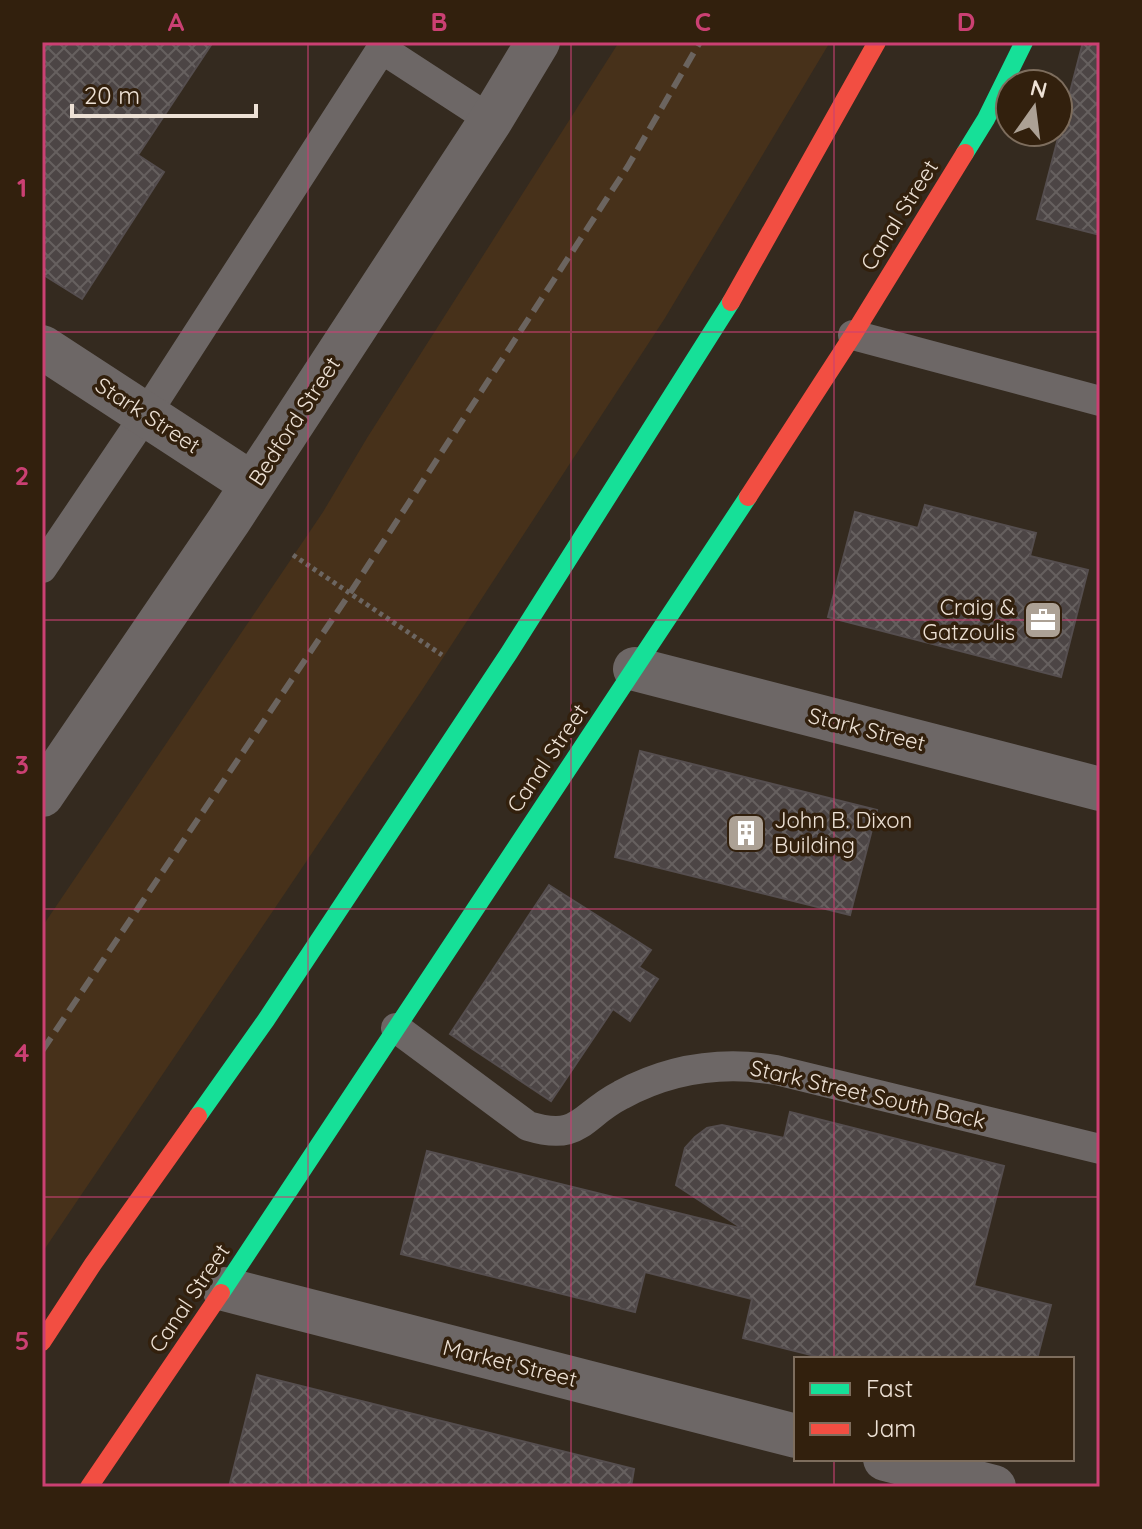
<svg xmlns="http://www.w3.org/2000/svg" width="1142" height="1529" font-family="Quicksand,sans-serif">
	<defs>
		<pattern id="building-cross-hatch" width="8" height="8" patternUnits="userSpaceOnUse" patternTransform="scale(2)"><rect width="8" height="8" fill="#4c4545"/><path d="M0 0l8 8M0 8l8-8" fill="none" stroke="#66605f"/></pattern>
	</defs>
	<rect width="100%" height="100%" fill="#342a1f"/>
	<!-- built -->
	<path fill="#47311a" d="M619,42h211l-165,276 -245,375 -378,560v-326l281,-415 44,-74z"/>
	<!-- building -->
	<path fill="url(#building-cross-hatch)" stroke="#554e4f" stroke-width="2" d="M42,42h171l-75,113 26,17 -82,127 -40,-25z
		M1083,42l17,2v191l-63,-16z
		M925,505l111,28 -6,23 58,14 -27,107 -233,-60 27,-105 63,16z
		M640,751l237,59 -27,105 -235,-58z
		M549,885l102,65 -12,17 19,12 -28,42 -17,-12 -62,92 -101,-67z
		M790,1112l214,54 -30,120 77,19 -14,54h-210l-84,-21 9,-39 -107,-27 -10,40 -234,-58 26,-103 316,78 -67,-44 9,-37 10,-11 12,-9 15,-3 62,13z
		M257,1375l377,94 -3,18h-402z"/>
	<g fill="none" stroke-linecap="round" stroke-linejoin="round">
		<!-- path -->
		<path stroke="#6c6662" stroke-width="5" stroke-dasharray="4 4" stroke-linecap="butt" d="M293,555l149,100"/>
		<!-- lane -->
		<path stroke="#6d6766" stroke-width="30" d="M382,49l109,71
			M853,335l247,66
			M42,568l104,-154 240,-372
			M396,1028l132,98c53,16 52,-10 93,-31 48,-26 101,-34 155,-25l324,79"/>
		<!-- street -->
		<path stroke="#6d6766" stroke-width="44" d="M42,347l210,137
			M635,669l465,120
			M42,795l188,-276 261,-399 47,-78
			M224,1289l572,147
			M885,1459l109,28"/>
		<!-- fast -->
		<path stroke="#16e098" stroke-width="18" d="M965,153l21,-34 38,-77
			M198,1116l68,-96 243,-367 222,-351
			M221,1293l527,-796"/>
		<!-- jam -->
		<path stroke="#f24e42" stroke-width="18" d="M731,302l146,-260
			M748,497l105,-162 112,-182
			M42,1342l51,-78 105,-148
			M89,1487l132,-194"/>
		<!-- rail -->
		<path stroke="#6b645f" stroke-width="6" stroke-dasharray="16 8" stroke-linecap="butt" d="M42,1051l308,-458 278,-427 72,-124"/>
	</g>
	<!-- grid -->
	<path fill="none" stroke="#cb4073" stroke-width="2" stroke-opacity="0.55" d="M308,42v1445M571,42v1445M834,42v1317M42,332h1058M42,620h1058M42,909h1058M42,1197h1058M834,1459v28"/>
	<!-- icons -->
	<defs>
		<g id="office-square" transform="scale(2)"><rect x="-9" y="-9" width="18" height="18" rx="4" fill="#aca195" stroke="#32200d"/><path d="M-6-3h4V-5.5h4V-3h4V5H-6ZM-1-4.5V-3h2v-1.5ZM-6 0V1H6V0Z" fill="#fff"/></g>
		<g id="building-square" transform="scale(2)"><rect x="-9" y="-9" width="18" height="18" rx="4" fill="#aca195" stroke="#32200d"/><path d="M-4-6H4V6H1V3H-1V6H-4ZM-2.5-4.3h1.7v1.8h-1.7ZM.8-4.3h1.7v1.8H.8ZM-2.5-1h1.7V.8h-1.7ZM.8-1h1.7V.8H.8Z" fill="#fff"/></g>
	</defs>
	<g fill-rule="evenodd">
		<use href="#office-square" x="1043" y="620"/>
		<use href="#building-square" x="746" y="833"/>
	</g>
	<g text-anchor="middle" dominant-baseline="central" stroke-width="7" stroke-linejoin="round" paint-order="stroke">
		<!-- street labels -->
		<g font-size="22" fill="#ede1d5" stroke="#32200d">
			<text transform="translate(899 215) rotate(-58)">Canal Street</text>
			<text transform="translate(148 415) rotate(33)">Stark Street</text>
			<text transform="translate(294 421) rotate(-57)">Bedford Street</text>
			<text transform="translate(867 729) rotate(14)">Stark Street</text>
			<text transform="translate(547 758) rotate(-56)">Canal Street</text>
			<text transform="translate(868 1094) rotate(13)">Stark Street South Back</text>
			<text transform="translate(189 1298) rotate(-56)">Canal Street</text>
			<text transform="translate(510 1363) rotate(14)">Market Street</text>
		</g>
		<!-- poi labels -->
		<g font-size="22" fill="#ede1d5" stroke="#32200d" text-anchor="end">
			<text x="1015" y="607">Craig &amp;<tspan x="1015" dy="25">Gatzoulis</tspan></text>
			<text x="774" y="820" text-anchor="start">John B. Dixon<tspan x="774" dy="25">Building</tspan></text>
		</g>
	</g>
	<!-- border -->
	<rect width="1142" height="1529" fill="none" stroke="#32200d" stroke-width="88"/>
	<!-- legend -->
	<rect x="794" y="1357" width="280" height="104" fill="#32200d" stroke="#7d6d5d" stroke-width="2"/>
	<rect x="810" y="1383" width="40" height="12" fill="#16e098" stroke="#7d6d5d" stroke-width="2"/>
	<text x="866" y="1397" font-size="24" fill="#ede1d5">Fast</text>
	<rect x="810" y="1423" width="40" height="12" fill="#f24e42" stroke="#7d6d5d" stroke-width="2"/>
	<text x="866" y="1437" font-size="24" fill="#ede1d5">Jam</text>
	<!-- north arrow -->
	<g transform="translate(1034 108) rotate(14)"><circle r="38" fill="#32200d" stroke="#7d6d5d" stroke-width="2"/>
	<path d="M0-6L14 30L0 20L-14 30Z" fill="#aca195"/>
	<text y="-12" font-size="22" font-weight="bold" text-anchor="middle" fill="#ede1d5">N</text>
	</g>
	<!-- scale -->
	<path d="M72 104v12h184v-12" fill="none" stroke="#ede1d5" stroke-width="4"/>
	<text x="84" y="104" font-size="24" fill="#ede1d5" stroke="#32200d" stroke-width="6" paint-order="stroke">20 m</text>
	<rect x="44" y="44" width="1054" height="1441" fill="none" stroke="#cb4073" stroke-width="3"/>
	<g font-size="26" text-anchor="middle" font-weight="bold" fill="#cb4073">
		<text x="176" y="31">A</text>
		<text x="439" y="31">B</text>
		<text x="703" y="31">C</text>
		<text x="966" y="31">D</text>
		<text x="22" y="197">1</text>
		<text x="22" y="485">2</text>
		<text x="22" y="774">3</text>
		<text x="22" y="1062">4</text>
		<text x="22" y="1350">5</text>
	</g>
</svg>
